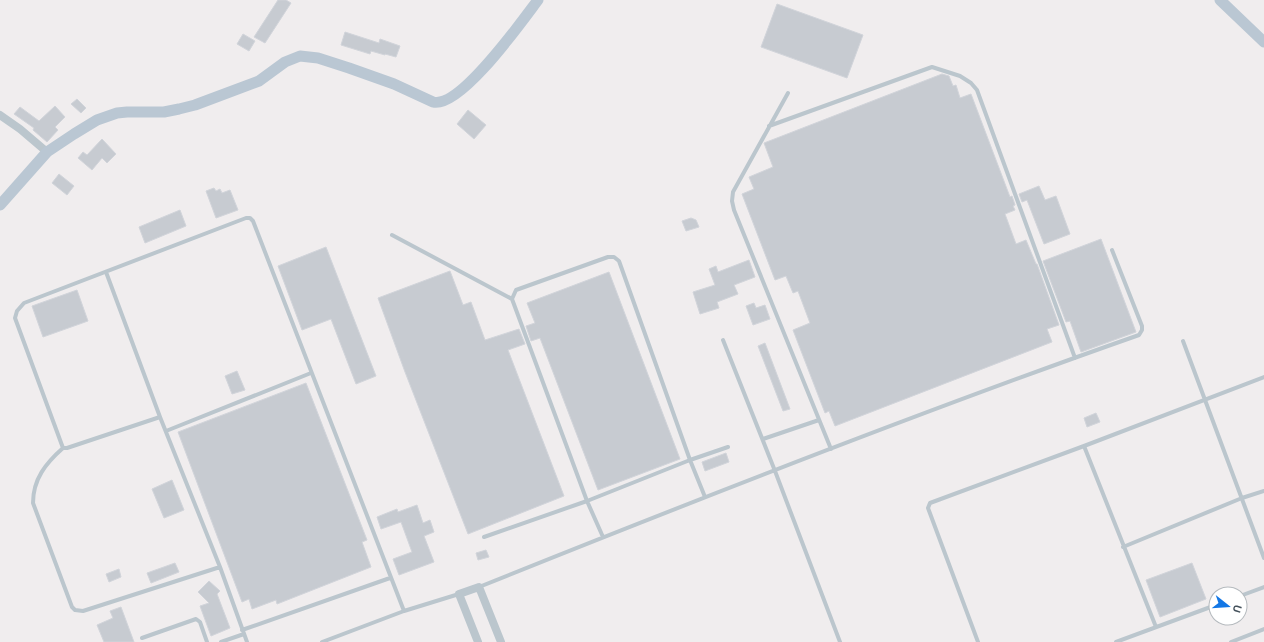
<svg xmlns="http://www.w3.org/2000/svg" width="1264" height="642" font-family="Ubuntu,sans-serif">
	<rect width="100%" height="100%" fill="#f0edee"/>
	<!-- building -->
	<path fill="#c7cbd1" stroke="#d1d4da" d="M278,0h8l5,3 -26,40 -11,-6z
		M777,4l86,31 -16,43 -86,-31z
		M345,32l34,11 1,-4 20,7 -4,11 -11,-3v1l-14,-4 -1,3 -29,-9z
		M243,34l12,7 -6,10 -12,-7z
		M942,74l7,2 4,10 3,-1 4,13 11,-4 39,103 2,-1 3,9 -2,1 2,4 -10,4 11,30 10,-4 10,24h1l22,61 -12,4 5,13 -217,84 -6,-15 -4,2 -32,-83 17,-7 -12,-32 -5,2 -7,-17 -11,4 -33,-86 12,-5 -5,-12 24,-10 -9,-24z
		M77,99l9,9 -5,5 -10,-9z
		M55,106l10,11 -10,10 3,3 -11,12 -14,-12 1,-2 -20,-14 6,-7 19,14z
		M468,110l18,15 -12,14 -17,-15z
		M102,139l14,15 -9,9 -5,-5 -10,12 -14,-12 5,-6 4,3z
		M59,174l15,12 -7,9 -15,-12z
		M1039,186l6,14 11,-4 14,38 -26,10 -17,-44 -5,2 -3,-8z
		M214,188l2,3 4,-2 2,4 8,-3 8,20 -22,8 -10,-27z
		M180,210l6,16 -41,17 -6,-16z
		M691,218l5,2 3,7 -13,4 -4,-10z
		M1101,239l35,93 -55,20 -11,-31 -4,1 -23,-61z
		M326,247l50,129 -20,8 -25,-65 -29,11 -24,-64z
		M749,260l6,17 -21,8 4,9 -21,8 2,6 -19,6 -7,-22 22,-7 -6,-16 7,-3 2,6z
		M450,271l13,34 8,-3 14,38 34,-11 6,15 -17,6 56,146 -96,38 -63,-162 -27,-74z
		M609,272l71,187 -82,31 -58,-152 -9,3 -5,-15 9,-3 -8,-20z
		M77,290l11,31 -45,16 -11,-31z
		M754,303l2,5 9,-3 5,14 -17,6 -7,-19z
		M765,343l25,66 -7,2 -25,-65z
		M237,371l8,19 -13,4 -7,-18z
		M306,383l61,157 -5,2 9,25 -94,37 -1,-4 -24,9 -3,-10 -7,3 -64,-170z
		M1096,413l4,9 -13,5 -3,-9z
		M726,453l3,9 -24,9 -3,-9z
		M172,480l12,30 -20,8 -12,-29z
		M417,505l6,18 7,-3 4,12 -10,4 10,26 -35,13 -6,-16 19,-7 -11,-30 -20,7 -4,-12 20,-8 1,3z
		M486,550l3,7 -11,3 -2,-7z
		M175,563l4,9 -28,11 -4,-10z
		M1192,563l14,36 -46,18 -14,-37z
		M119,569l2,8 -12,5 -3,-8z
		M209,581l11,10 -3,3 13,34 -19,8 -11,-30 9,-3 -11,-11z
		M121,607l13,35h-30l-7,-17 16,-7 -3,-7z"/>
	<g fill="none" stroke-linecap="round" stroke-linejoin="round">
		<!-- lane -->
		<path stroke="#bbc6cd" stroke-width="4" d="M788,93l-55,99 -1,9 2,9 97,239
			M769,126l163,-59 28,9 11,7 6,7 98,268
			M392,235l120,64 75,202 16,36
			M106,272l54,145 60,150 27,75
			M512,299l4,-9 92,-33h6l5,4 71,199 15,37
			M723,340l52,131 65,171
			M1183,341l81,217
			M160,417l-93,31h-4l-48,-130 2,-7 7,-8 222,-85h4l3,3 151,390
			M166,431l145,-58
			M763,439l56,-19
			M1084,446l72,181
			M63,448c-17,15 -30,31 -30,55l39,104 3,3 8,1 137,-44
			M484,537l103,-36 103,-41 38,-13
			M1123,547l119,-49 22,-7
			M479,587c219,-88 438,-174 660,-252l3,-5v-4l-30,-76
			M1240,596l24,-9
			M242,630l148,-52
			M142,638l54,-19 4,3 7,20
			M221,642l23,-8
			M322,642l82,-31 55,-17
			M978,642l-50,-134 2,-5 154,-57 180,-69
			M1116,642l100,-37
			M1231,642l33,-13"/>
		<!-- street -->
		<path stroke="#bbc6cd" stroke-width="8" d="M0,115l20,14 27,23
			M478,642l-19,-48 20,-7 22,55"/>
		<!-- secondary -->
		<path stroke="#bac7d3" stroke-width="11" d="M1220,0l44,42
			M0,205l47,-53 27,-18 23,-14 20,-7 10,-1h37l15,-3 16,-4 64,-24 26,-19 15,-6 18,2 31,10 45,16 39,18c27,7 89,-81 105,-102"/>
	</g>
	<!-- north arrow -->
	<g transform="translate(1228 606) rotate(107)"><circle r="19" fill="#ffffff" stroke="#b5babe"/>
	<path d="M0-3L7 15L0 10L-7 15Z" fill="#1377e5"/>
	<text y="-6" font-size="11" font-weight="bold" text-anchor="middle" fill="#45525c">U</text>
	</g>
</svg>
